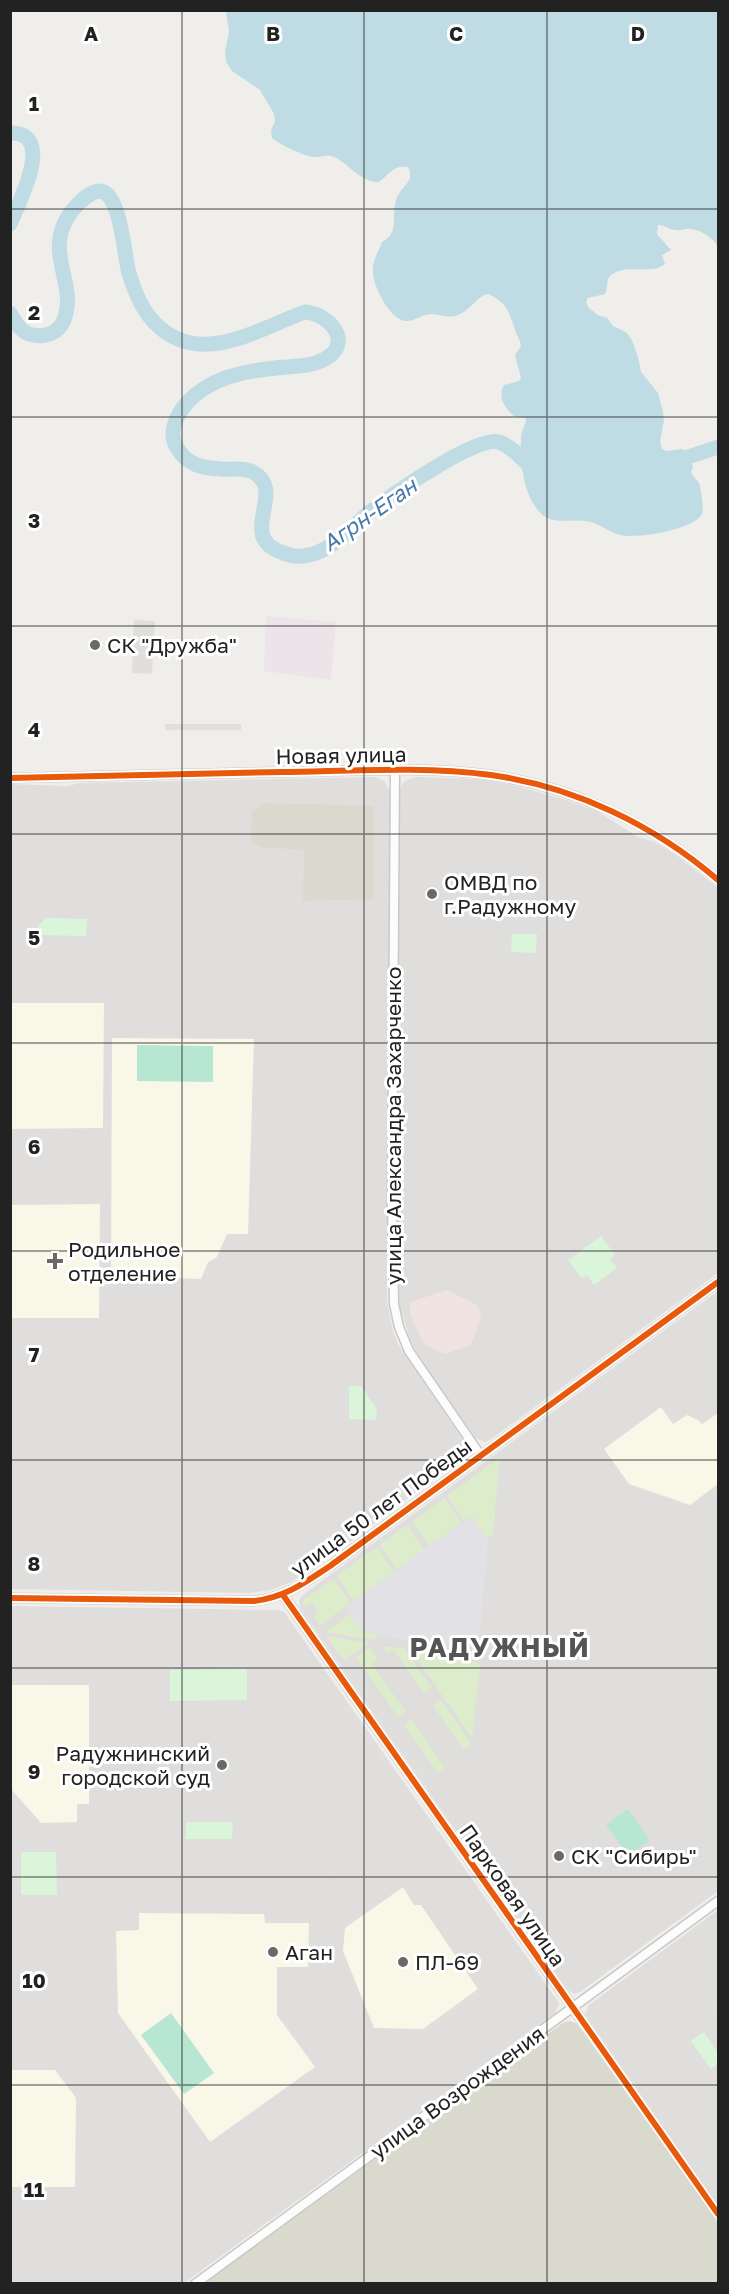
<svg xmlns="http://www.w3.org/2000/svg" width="729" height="2294" font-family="'Golos Text',sans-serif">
	<rect width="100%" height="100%" fill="#f0eeeb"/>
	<!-- residential -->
	<path fill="#dfdedc" d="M375,777l9,4 6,10 -3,511 6,29 5,13 67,99v13l-152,113 -22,13 -20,8 -22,3 -238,-4 -1,-805 58,2 11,-3z
		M417,777l62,2 30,5 54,15 34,12 41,26 17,5 21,13 42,33v385l-224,164 -9,5 -11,-5 -42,-59 -21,-36 -11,-35 -3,-41 3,-475 6,-11z
		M718,1291v600l-138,101 -6,2 -6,-4 -268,-382 -1,-8 5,-6z
		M11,1606l266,4 7,2 275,391 -4,10 -371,270 -173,1z
		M718,1910v294l-133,-190 4,-9z"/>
	<!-- commercial -->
	<path fill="#f1e3e1" d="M447,1290l30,15 4,12 -10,28 -26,9 -20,-9 -15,-30v-13z"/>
	<!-- industrial -->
	<path fill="#ede4e9" d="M266,616l70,6 -5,58 -67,-9z"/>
	<!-- education -->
	<path fill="#f8f7e8" d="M10,1003h94l-1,125 -92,1z
		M112,1038l142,1 -6,195h-21l-10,23 -9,5 -7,17 -90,-3z
		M100,1204l-1,114h-88v-113z
		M661,1407l12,17 14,-9 11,5 4,4 16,-11v71l-28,21 -61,-21 -25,-35z
		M11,1685h78v119h-12v18l-36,1 -30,-34z
		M403,1887l11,18h7l57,84 -55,40 -49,-1 -31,-77 2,-23z
		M139,1913l125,1 1,9h44l-1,44h-31v48l38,52 -105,75 -92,-129 -2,-82 23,-1z
		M11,2070h44l21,28 -1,89h-64z"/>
	<!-- construction -->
	<path fill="#d9d9cd" d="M265,803l109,3v93l-71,2 1,-51 -44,-3 -9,-6 1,-30z
		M570,2021l7,3 141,199v60h-514l359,-260z"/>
	<!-- grass -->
	<path fill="#ddeccb" d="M500,1457l-7,78 -6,4 -16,-22 -7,4 -17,-25z
		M444,1498l18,25 -33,23 -17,-24z
		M407,1525l18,25 -28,20 -18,-25z
		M377,1547l17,25 -40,29 -18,-25z
		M334,1579l17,24 -31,22 -6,-9 4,-5 -6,-8 -7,4 -3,-6z
		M350,1614l13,18 16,3 -6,5 -48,-8z
		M326,1636l43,7 -25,17z
		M383,1646l22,3 27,39 -8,5 -31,-44 -6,4z
		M370,1647l8,12 -6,5 34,48 -8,5 -42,-60z
		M411,1651l66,11 3,5 -8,71z
		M441,1700l31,44 -8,6 -31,-44z
		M411,1719l34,49 -7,5 -34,-48z"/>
	<!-- park -->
	<path fill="#daf5da" d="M46,918l41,1 -1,17 -48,-1v-9z
		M512,934h25l-1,19 -25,-1z
		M601,1236l14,19 -5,4 7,9 -23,17 -7,-10 -5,4 -14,-19z
		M349,1386h12l16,23 -1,11 -27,-1z
		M247,1669v31l-77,1v-31z
		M186,1822h47l-1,17h-46z
		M21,1852h35l1,43h-36z
		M704,2032l14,21v10l-7,6 -20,-28z"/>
	<!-- pitch -->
	<path fill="#b7e6d2" d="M137,1045l76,1v36l-76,-1z
		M628,1809l22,31 -22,15 -22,-30z
		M171,2013l43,60 -30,21 -43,-59z"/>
	<!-- parking -->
	<path fill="#e0dfde" d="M134,620l21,1 -3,53 -20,-1z
		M165,724h76v6h-76z
		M409,780h8v62h-17v-53l3,-6z
		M155,845h36v9h-36z
		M400,851l10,1v5l10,1 -1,59 -19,-2z
		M563,912l55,1 -1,6 -55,-1z
		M33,945h32v7h-32z
		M568,962h46v7h-46z
		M304,977l66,1v7l-66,-1z
		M158,988h31v8h-31z
		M500,1007h7l-1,40h-7z
		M297,1035l58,1v7l-58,-1z
		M415,1089h32v20l-4,9 4,8v83h-32z
		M500,1229v6h-63v-6z
		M342,1246h28v10l-108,-1v-7l80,1z
		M378,1264h7v51l7,30 23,33 -5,4 -24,-34 -8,-33z
		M694,1270l9,12 -22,16 -9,-12z
		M544,1310l4,6 -70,51 -4,-5z
		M152,1323h8v38h-8z
		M304,1327l8,1 -1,39h-8z
		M180,1362h16v92h-6v-86h-10z
		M14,1389h58v6h-58z
		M378,1424l4,5 -40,29 -4,-5z
		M101,1430h7l-1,73h-6z
		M198,1453l92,1v6l-92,-1z
		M454,1456l4,6 -36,27 -5,-6z
		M56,1457h6v34l-6,14 -15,-1 1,-18h14z
		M11,1556l36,1v18h-36z
		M58,1580l52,1v8l-52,-1z
		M36,1618l60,1v5h-60z
		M143,1662h126v6h-119v31h-7z
		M348,1662l85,120 -6,4 -85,-120z
		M328,1675l61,87 -6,4 -61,-87z
		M11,1678h39v6h-39z
		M302,1694l6,9 -26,18 -6,-8z
		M210,1706h39v6h-39z
		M143,1717h6v64h-6z
		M449,1808l44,61 -5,5 -44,-62z
		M150,1839l88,1v7l-88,-1z
		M373,1839l4,6 -64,45 -4,-6z
		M13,1853h6v40h-6z
		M659,1877l20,28 -18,13 -20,-29z
		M510,1893l45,63 -6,5 -45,-63z
		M58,1896v10h-28v-9z
		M72,1912v7l-48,1v-7z
		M267,1916h38v6h-38z
		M707,1919l6,8 -22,16 -6,-8z
		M491,1981l3,5 -114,82 -4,-5z
		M329,1990l45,60 -4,3 -45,-60z
		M718,1998v9l-35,26 35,50 -5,4 -40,-56z
		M134,2053l65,89 2,-1 14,19 -6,5 -13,-18h-2l-66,-90z
		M380,2079l4,5 -32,22 -3,-5z
		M327,2082l4,5 -112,81 -4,-6z
		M178,2209l4,5 -97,69h-8l-41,-56 5,-3 40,54z"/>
	<!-- plaza -->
	<path fill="#e2e1e5" d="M470,1516l18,24 -9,101 -16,11 -100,-20 -18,-24z"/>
	<!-- water -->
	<path fill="#bfdbe3" d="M226,11h492v235c-6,-8 -16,-16 -27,-17 -5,-1 -10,2 -15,1 -7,0 -11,-5 -18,-5l-1,9 14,16 -9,5 3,9c-14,12 -40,-2 -55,12 -4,4 -2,12 -5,18l-17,4 -2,4 3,6 9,7 9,3 6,8 13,6 6,8 6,17 3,15 17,21 5,19 1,8 -4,22 2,7 5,2 16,-2 10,17 -2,6c2,6 5,6 8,11 2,4 5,28 3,31 -8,16 -66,25 -82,21 -11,-3 -20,-11 -30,-13 -23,-6 -41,9 -57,-19 -11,-19 -13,-46 -12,-67 1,-7 5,-11 5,-18l-12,-2c-9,-8 -17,-18 -10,-31l15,-4 2,-3 -6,-23 6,-9c-1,-7 -5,-12 -7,-19 -5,-16 -9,-26 -26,-33 -12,2 -16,17 -33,22 -8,2 -16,-2 -23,-2 -10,0 -18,8 -27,7 -16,-2 -34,-38 -32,-53 0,-9 6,-17 9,-26 18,-9 9,-26 14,-42 4,-14 20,-17 12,-33 -13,-3 -19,7 -29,15 -20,0 -29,-18 -45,-25 -7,-3 -12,0 -19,0 -10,0 -36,-13 -43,-19l-1,-8 4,-8 -1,-8 -14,-24 -28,-19 -6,-9 -1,-11 4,-19z"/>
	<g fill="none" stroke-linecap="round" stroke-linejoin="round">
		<!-- river -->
		<path stroke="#bfdbe3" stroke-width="15" d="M10,133c47,-1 8,71 0,91
			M10,313c3,5 6,11 10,15 12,12 35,10 43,-6 17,-38 -22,-69 8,-110 7,-8 14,-17 24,-20 26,-9 29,66 34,81 5,17 12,35 24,48 45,49 104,8 152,-9 25,2 49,31 20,47 -13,7 -26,7 -40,8 -31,3 -65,7 -90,28 -8,7 -15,15 -19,25 -3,9 -5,17 0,26 10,19 26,22 45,23 10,1 23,-2 32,3 35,19 -17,64 28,80 7,3 14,5 22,4 29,-3 45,-27 67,-44 20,-16 107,-77 129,-70 15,5 27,22 39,32
			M670,463l48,-16"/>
		<!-- minor casing -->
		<g stroke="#c9c8c7" stroke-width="11">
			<path id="minor" d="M395,771l-3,433 2,100 5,23 10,24 72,105
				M10,778c91,-2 182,-4 272,-6 69,-1 140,-6 209,3 84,12 163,50 227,105
				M283,1595l435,619
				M10,1598l244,3c30,-3 52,-19 76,-35l388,-284
				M195,2284l523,-383"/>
		</g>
		<!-- minor -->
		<use href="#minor" stroke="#fdfcfc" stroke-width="8"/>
		<!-- cycleway casing -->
		<g stroke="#fff" stroke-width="10">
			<path id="cycleway" d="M10,778c91,-2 182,-4 272,-6 69,-1 140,-6 209,3 84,12 163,50 227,105
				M283,1595l435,619
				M10,1598l244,3c30,-3 52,-19 76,-35l388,-284"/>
		</g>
		<!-- cycleway -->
		<use href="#cycleway" stroke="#e8590c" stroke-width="6"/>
	</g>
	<!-- grid -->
	<path fill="none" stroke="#222" stroke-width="1.5" stroke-opacity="0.55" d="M182,10v2274M364,10v2274M547,10v2274M10,209h708M10,417h708M10,626h708M10,834h708M10,1043h708M10,1251h708M10,1460h708M10,1668h708M10,1877h708M10,2085h708"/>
	<!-- markers -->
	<g fill="#6a6968" stroke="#fff" stroke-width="2">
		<circle cx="95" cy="645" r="6"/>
		<circle cx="432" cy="894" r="6"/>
		<path d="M52 1252h6v6h6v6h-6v6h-6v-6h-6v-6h6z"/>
		<circle cx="222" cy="1765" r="6"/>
		<circle cx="559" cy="1856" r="6"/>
		<circle cx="273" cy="1952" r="6"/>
		<circle cx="403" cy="1962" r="6"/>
	</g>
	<g text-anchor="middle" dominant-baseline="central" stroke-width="6" stroke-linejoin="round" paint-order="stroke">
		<!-- poi labels -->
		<g font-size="21" fill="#222" stroke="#fff" text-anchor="start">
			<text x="107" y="645">СК "Дружба"</text>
			<text x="444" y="882">ОМВД по<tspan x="444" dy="24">г.Радужному</tspan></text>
			<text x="68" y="1249">Родильное<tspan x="68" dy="24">отделение</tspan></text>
			<text x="210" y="1753" text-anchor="end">Радужнинский<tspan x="210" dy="24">городской суд</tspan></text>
			<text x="571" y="1856">СК "Сибирь"</text>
			<text x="285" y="1952">Аган</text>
			<text x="415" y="1962">ПЛ-69</text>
		</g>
		<!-- street labels -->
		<g font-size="21" fill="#222" stroke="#fff">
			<text transform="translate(341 755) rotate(-1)">Новая улица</text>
			<text transform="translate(393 1126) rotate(-90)">улица Александра Захарченко</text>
			<text transform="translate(381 1507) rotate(-36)">улица 50 лет Победы</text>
			<text transform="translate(513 1895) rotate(55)">Парковая улица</text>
			<text transform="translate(457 2092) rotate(-36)">улица Возрождения</text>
		</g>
		<!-- water labels -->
		<g font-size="22" font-style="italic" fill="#4a7aab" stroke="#fff">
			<text transform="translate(369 514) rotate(-35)">Агрн-Еган</text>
		</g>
		<!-- district labels -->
		<g font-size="27" font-weight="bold" letter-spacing="1.5" fill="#555" stroke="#fff">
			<text x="500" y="1647">РАДУЖНЫЙ</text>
		</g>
	</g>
	<g font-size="20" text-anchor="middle" font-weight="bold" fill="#222" stroke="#fff" stroke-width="6" stroke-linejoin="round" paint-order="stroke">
		<text x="91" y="41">A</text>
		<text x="273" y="41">B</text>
		<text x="456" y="41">C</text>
		<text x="638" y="41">D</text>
		<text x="34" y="111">1</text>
		<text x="34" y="320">2</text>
		<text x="34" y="528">3</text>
		<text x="34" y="737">4</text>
		<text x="34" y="945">5</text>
		<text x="34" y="1154">6</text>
		<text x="34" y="1362">7</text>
		<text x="34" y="1571">8</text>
		<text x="34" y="1779">9</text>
		<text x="34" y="1988">10</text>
		<text x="34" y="2197">11</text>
	</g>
	<!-- border -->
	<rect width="729" height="2294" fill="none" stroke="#222222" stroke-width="24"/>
</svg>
